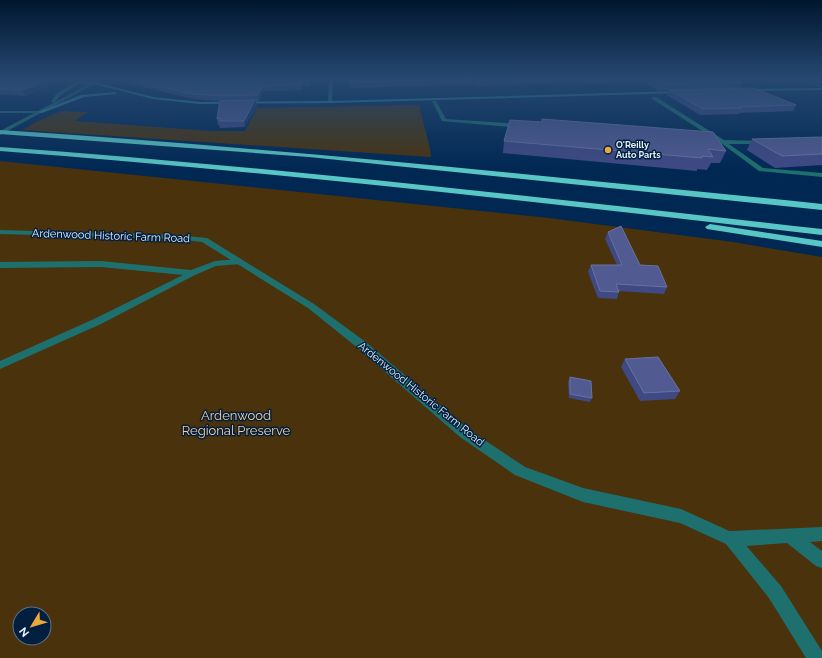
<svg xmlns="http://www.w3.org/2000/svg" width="822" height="658" font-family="Raleway,sans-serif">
	<rect width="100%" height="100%" fill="#002853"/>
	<!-- green -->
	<path fill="#4a320c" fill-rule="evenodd" d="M419,105l11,44 1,8 -408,-27 11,-7 27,-12 27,1 -13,9 137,10h33l12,-23z
		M0,161l549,57 184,24 89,15v401h-822zM20,614h24v24h-24z"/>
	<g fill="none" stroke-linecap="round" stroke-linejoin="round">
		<!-- lane -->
		<path fill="#1e706f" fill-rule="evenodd" d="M796,78h6l20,8v2z
			M652,97h4l68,43 42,1 1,1 -3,2h-35l34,24 59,5v4l-63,-6 -38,-28 -17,-2v-2h11l-63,-40z
			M432,101h4l10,18 75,5 3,2 -3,2 -79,-7z
			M0,111h40l2,1 -2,1h-40z
			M238,259l3,1 1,2 -1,2 -25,2 -21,9 -94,49 -101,45v-8l94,-42 89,-44 -82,-8 -101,1v-6l101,-1 90,9 24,-9z
			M822,527v14l-12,1 12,9v17l-6,-2 -29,-23 -56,4 -5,-3 -3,-5 3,-5 5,-3z"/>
		<!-- street -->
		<path fill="#1e706f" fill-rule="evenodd" d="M329,78h4l-1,24 -2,1 -2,-1z
			M78,81l3,1 -21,14 -5,6h-4l5,-8z
			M93,82l3,1 -96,52v-4z
			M0,230l177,5 30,3 107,66 53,39 101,86 57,38 58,21 98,21 55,25 45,52 41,65v7h-16l-37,-60 -43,-54 -46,-21 -97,-21 -68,-27 -55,-38 -101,-88 -51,-41 -106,-66 -25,-3 -177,-5z"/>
		<!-- secondary -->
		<path fill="#2d9493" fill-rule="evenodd" d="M79,81l15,1 59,15 47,5 130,-1 352,-10 2,1 -2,1 -352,10 -130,1 -47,-5 -59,-15 -16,-1z
			M822,88v2l-76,1 -2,-1 2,-1z
			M115,92l2,2 -33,3 -42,16 -4,-1 43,-17z"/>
		<!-- highway -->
		<path fill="#58c6c4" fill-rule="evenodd" d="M0,130c275,18 548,46 822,74v6l-513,-53 -309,-23z
			M0,147c275,20 548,51 822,82v6c-274,-32 -547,-63 -822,-84z
			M710,224l112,17v6l-115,-18 -2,-2z"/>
	</g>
	<!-- wall -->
	<path fill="#3f4984" d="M0,78l55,7 -30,11 -25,-2z
		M118,78h192l-1,8h-6l-1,4 -38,1 -5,10h-4l2,5 -12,21 -25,1 -1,-3h-1l-1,-6 2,-18 -25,-2 -74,-17z
		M349,78h390l-5,2 8,3 -2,5 56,17 -3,6 -54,2v1l-39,1 -33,-20 2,-5 -10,1 -15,-9 -59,2 -3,-2 -105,4 -1,-2 -126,4z
		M807,78h15v6z
		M542,119l184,32 -6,12h-9l-4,7 -10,-1v2l-194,-18 1,-12 37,-19z
		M822,137v28l-47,3 -28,-18 5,-11z
		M608,232l32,33 27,22 -3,7 -45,-3 -2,8 -19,-1 -10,-26 3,-7h26l-12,-26z
		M625,359l55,32 -5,8 -35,2 -19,-34z
		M570,377l22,21 -2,4 -21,-4 -1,-16z"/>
	<!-- shaded-wall -->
	<path fill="#1e346b" d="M54,78h11l-10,7 -30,11 -3,-6z
		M309,78h1l-1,8z
		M727,78h12l-13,5z
		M302,81l1,5 -1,4 -1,-5z
		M263,86l1,5 -5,10 -1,-6z
		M255,100l2,6 -12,21 -1,-6z"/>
	<!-- building -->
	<path fill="#515a91" stroke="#6872a1" d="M0,78h54l-32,12 -22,-1z
		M121,78h188v3h-7l-1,4 -38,1 -5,9 -35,1 -30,-2z
		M349,78h193l-64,2 -1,-1 -128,4z
		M649,78h81l12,5 -81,2z
		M754,88l42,17 -56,2 2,1 -39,1 -34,-19z
		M255,100l-11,21h-25l2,-3 -4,1 3,-18z
		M542,119l171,13 13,19 -18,-2 5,8 -11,-1v2l-198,-17 6,-21 32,2z
		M822,137v17l-40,2 -30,-17z
		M621,226l19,39 18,1 9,21 -51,-3 3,8 -19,-1 -9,-26h31l-14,-33z
		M658,357l22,34 -36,2 -19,-34z
		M570,377l21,4 1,17 -22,-4z"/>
	<!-- sky -->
	<linearGradient id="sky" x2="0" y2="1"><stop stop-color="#00162e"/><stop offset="0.46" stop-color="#264871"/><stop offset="1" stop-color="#264871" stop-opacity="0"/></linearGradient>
	<rect width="822" height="170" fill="url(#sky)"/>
	<!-- markers -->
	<circle fill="#eda83c" stroke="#021f40" stroke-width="1.5" cx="608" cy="150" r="4"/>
	<g text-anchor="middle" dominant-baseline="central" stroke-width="3" stroke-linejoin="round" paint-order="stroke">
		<!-- far-poi labels -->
		<g font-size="9" font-weight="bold" fill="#e6effa" stroke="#021f40" text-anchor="start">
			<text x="616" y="145">O'Reilly<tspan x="616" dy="10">Auto Parts</tspan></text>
		</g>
		<!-- street labels -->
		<g font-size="11" fill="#e6effa" stroke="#021f40">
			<text transform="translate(111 236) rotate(2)">Ardenwood Historic Farm Road</text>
			<text transform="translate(421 394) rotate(39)">Ardenwood Historic Farm Road</text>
		</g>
		<!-- near-park labels -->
		<g font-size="13" fill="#f6cd98" stroke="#021f40">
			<text x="236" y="415">Ardenwood<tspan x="236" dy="15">Regional Preserve</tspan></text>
		</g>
	</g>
	<!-- north arrow -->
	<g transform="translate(32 626) rotate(232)"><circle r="19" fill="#021f40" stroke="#5d728a"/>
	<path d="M0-3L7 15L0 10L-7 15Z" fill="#eda83c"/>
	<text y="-6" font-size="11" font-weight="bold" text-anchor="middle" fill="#e6effa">N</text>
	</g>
</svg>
